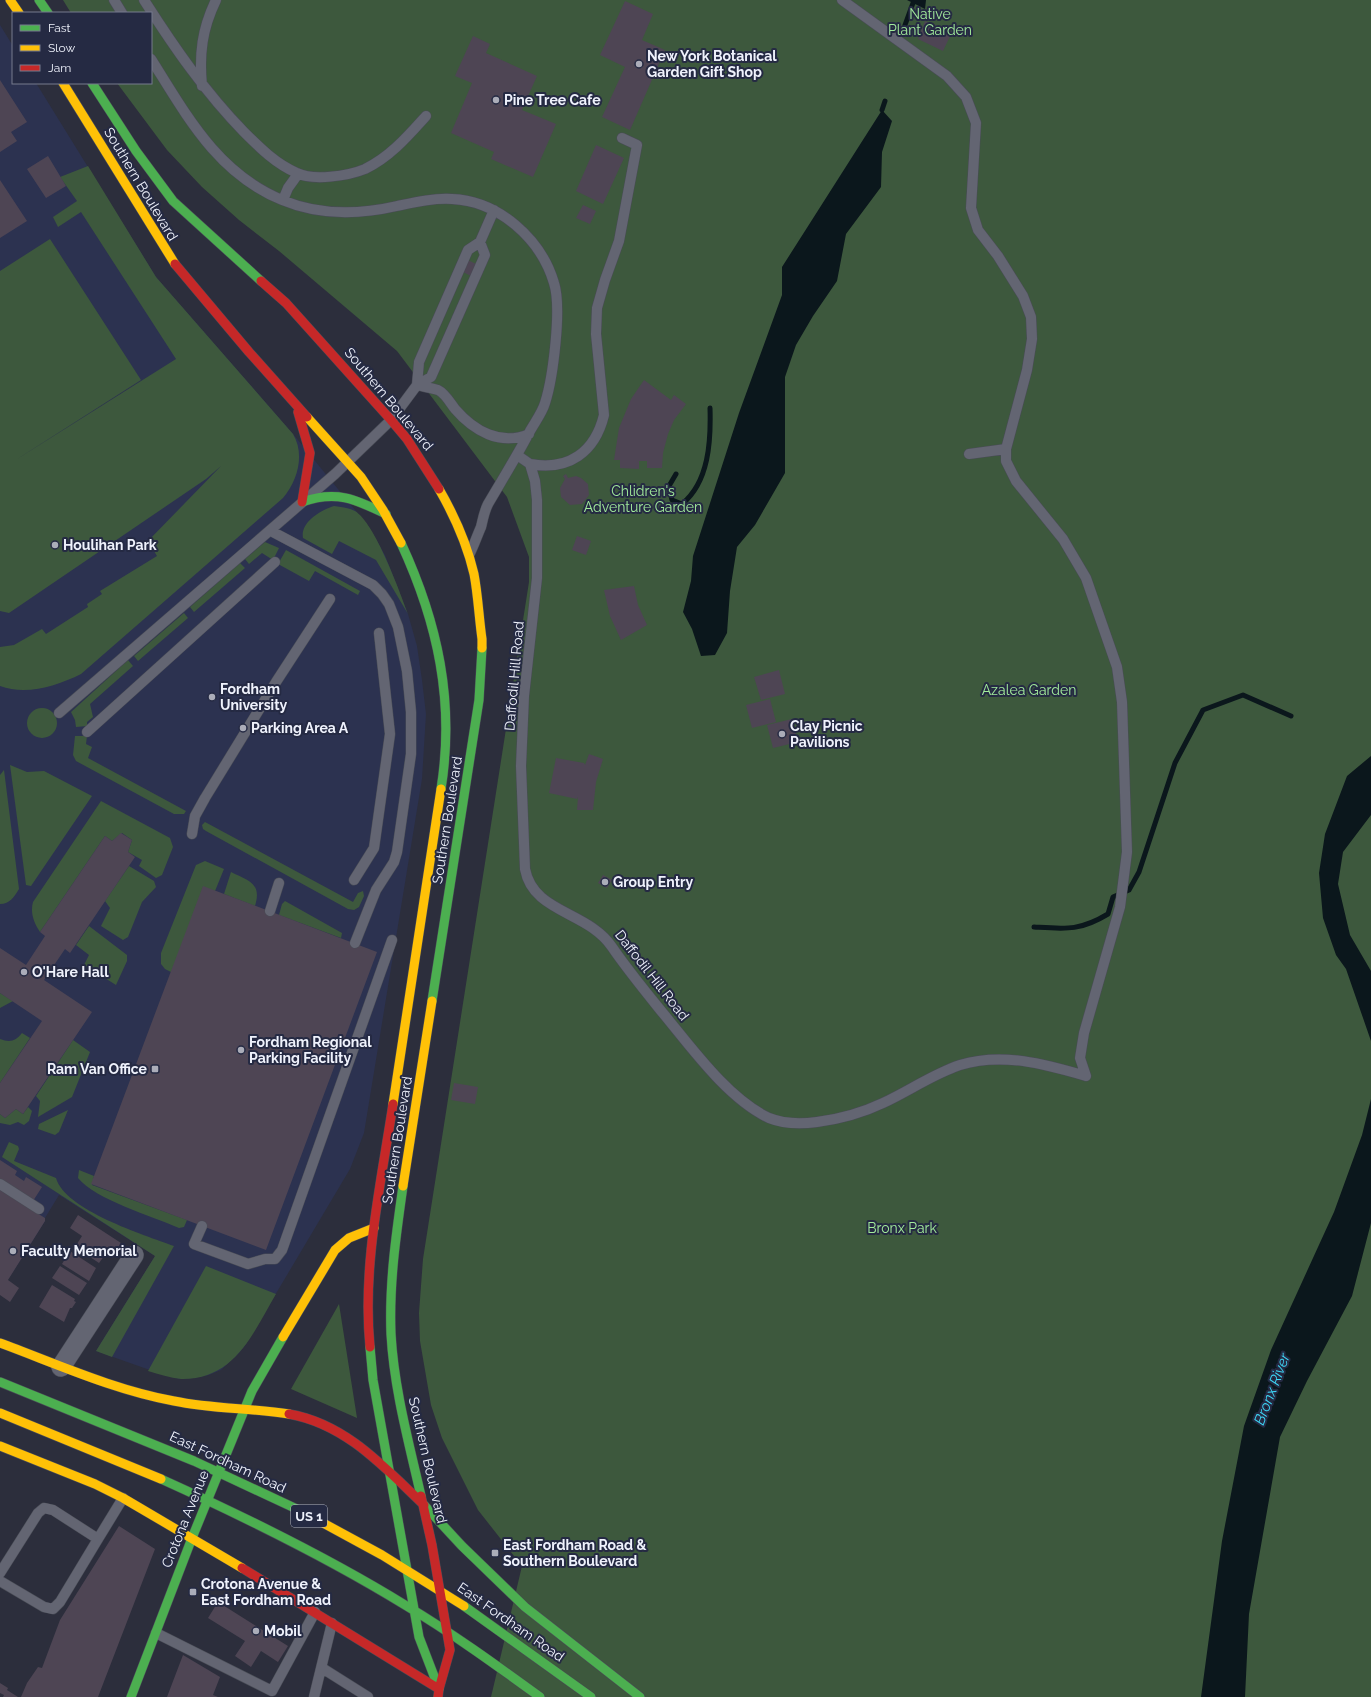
<svg xmlns="http://www.w3.org/2000/svg" width="1371" height="1697" font-family="Raleway,sans-serif">
	<rect width="100%" height="100%" fill="#2c2e3c"/>
	<!-- built -->
	<path fill="#2c3250" d="M0,25l13,21v37h23l120,194 137,157 76,93 16,28 23,59 9,32 5,34 4,34 -4,65 -58,354 -14,36 -104,175 -7,9 -18,17 -12,5 -15,3 -14,1 -16,-4 -68,-24 59,-95 -96,-61 -14,23v3l-45,71z"/>
	<!-- green -->
	<path fill="#3d583d" d="M63,0h1308v1697h-880l31,-131 -44,-56 -36,-72 -11,-33 -11,-64 -1,-28 4,-54 106,-677v-25l-22,-60 -110,-146 -118,-100 -40,-31 -37,-33 -35,-37 -50,-67h34v-70h-80z
		M88,166l68,111 137,157c12,20 5,46 -10,64l-202,176c-24,12 -55,22 -81,12v-39l14,-2 28,-16 4,5 42,-27 -1,-3 15,-10 -2,-3 57,-35 -9,-15 73,-75 -15,13 -197,134 -9,-2v-340l50,-32 91,141 -127,81 162,-102 -95,-147 -23,15 -5,-10 24,-16 -17,-24z
		M334,506c8,1 15,2 21,5 20,12 45,81 53,103l-32,-54 -37,-19 -7,13 -29,-16c-3,-16 18,-28 31,-32z
		M265,542l14,6 -6,12 -11,-7 -13,11 -4,-5z
		M286,550l74,41 -2,4 -43,-24 -6,10 -31,-17z
		M240,563l5,5 -51,44 -4,-5z
		M184,613l4,5 -50,43 -4,-5z
		M128,660l5,6 -43,38 3,13 -6,5v4l-11,1 -1,-7 -4,-8z
		M27 723a15 15 0 1 1 30 0a15 15 0 1 1-30 0Z
		M75,736h12l-1,8 6,3 -4,11 98,53 -2,3h-10l-98,-53 -3,-6z
		M10,765l17,7 17,-1 48,25 -61,90 -5,-1z
		M4,770l15,119c-5,8 -9,15 -19,15v-129z
		M101,801l69,37 3,9 -11,28 -6,3 -17,-12 3,-6 -14,-8 4,-12 -10,-7 -10,8 -7,-5 -65,96c-6,-9 -10,-19 -7,-30z
		M205,822l148,80 5,-9 5,-2 1,5 -5,11 -5,3 -6,-1 -142,-78 -3,-2 -1,-4z
		M205,861l19,8 -9,22 -44,81 -6,-3 -4,-5v-11l35,-88z
		M129,866l25,15 2,6 -14,15 -14,35 -5,3 -22,-14 9,-18 -5,-7z
		M231,872c18,9 31,11 24,34l-31,-12z
		M285,901l57,32 -1,5 -62,-23 3,-11z
		M89,926l38,29v6l-11,24 -32,-20 5,-10 -13,-10z
		M0,993l13,8 -13,7z
		M22,1033l8,5 -30,45v-44c10,4 16,2 22,-6z
		M73,1040l17,12 -18,45 -34,20 2,-16 -4,-5z
		M28,1107l4,4 -3,10 -5,4 -6,-3 -8,3 -10,-2v-9l5,4 11,-9 7,5z
		M68,1110l-9,22 -4,3 -17,-6 1,-5z
		M9,1142l9,4 1,3 -5,12 42,17c9,32 88,57 118,68l-62,111 -16,-6 59,-95 -153,-99z
		M79,1170l15,6 -2,9 95,35 -3,7 -5,1c-27,-12 -83,-28 -101,-50z
		M206,1266l70,28c-23,39 -41,86 -95,85 -11,-1 -22,-5 -33,-8z
		M339,1304l18,114 -66,-29z"/>
	<!-- water -->
	<path fill="#0b171c" d="M907,0h19l-1,9z
		M882,110l10,11 -10,31 -1,35 -35,47 -9,47 -24,35 -17,29 -11,32v96l-30,52 -18,22 -7,44 -3,42 -12,22 -14,1 -9,-27 -9,-17 8,-31 2,-25 46,-143 43,-118v-28z
		M1371,756v59l-28,37 -5,32 12,51 21,36v70l-25,-72 -10,-14 -13,-37 -4,-45 6,-39 22,-58z
		M1371,1099v124l-19,73 -45,85 -27,56 -31,177 -4,83h-44l21,-156 22,-115 27,-76 63,-138 28,-77z"/>
	<g fill="none" stroke-linecap="round" stroke-linejoin="round">
		<!-- stream -->
		<path stroke="#0b171c" stroke-width="5" d="M905,25l8,-22
			M882,110l3,-9
			M676,474l-7,12 3,14 10,4c27,-22 29,-63 28,-96
			M1034,927c32,2 46,4 74,-13l5,-17 16,-7 10,-18 36,-109 28,-53 40,-15 48,21"/>
	</g>
	<!-- building -->
	<path fill="#4e4554" d="M625,1l28,13 -11,26 23,10 -35,80 -28,-13 23,-50 -25,-12z
		M925,21l27,11 -9,19 -25,-12z
		M473,36l17,8 -4,9 51,23 -15,34 34,14 -23,53 -42,-18 3,-7 -43,-19 21,-50 -17,-7z
		M0,80l27,42 -16,10 6,9 -17,11z
		M596,145l28,13 -21,46 -27,-13z
		M48,156l18,30 -20,12 -19,-29z
		M0,180l27,41 -27,17z
		M583,205l13,6 -6,13 -14,-6z
		M468,260l8,4 -5,12 -8,-4z
		M644,380l27,20 3,-5 12,9 -12,16 -6,14 -5,19 -1,15h-15v-7h-8v8l-19,-1v-8h-6l5,-32 12,-29z
		M566,474l2,4 8,-2 5,2 7,6 1,11 -7,9 -12,1 -9,-8 -1,-9 5,-9 -2,-3z
		M577,536l14,5 -5,14 -14,-5z
		M634,586l4,19 9,20 -26,15 -11,-24 -6,-26z
		M779,670l6,24 -24,6 -7,-23z
		M770,699l6,23 -24,6 -6,-23z
		M792,719l6,23 -25,6 -6,-23z
		M589,754l14,5 -7,23 -3,28h-16l1,-13 -1,2 -28,-6 7,-35 28,5 1,2z
		M121,833l11,7 -4,12 7,5 -65,96 -5,-4 -21,31 48,32 -69,102 -7,-5 -11,9 -5,-4v-31l42,-62 -42,-28v-45l26,17 19,-29 -5,-4 65,-96 7,5z
		M603,875l9,5 -5,8 -9,-5z
		M203,886l174,66 -111,298 -175,-66z
		M454,1083l24,4 -3,17 -24,-4z
		M0,1160l17,11 -2,4 9,6 2,-4 16,10 -9,14 -33,-21z
		M0,1190l45,28v3l-37,59 11,8 -9,14 -10,-7z
		M78,1215l43,28 -8,13 -6,-4 -8,11 -24,-16 7,-11 -12,-8z
		M70,1251l26,17 -7,13 -27,-17z
		M60,1266l27,17 -8,12 -27,-17z
		M52,1285l23,14 -1,2 2,1 -4,6h-2l-6,14 -25,-15z
		M119,1526l36,23 -57,148h-77l6,-14 11,-16 4,1 18,-48z
		M218,1602l70,44 -10,16 -17,-11 -10,16 -16,-11 10,-15 -37,-23z
		M183,1655l37,22 -7,18 5,2h-51z
		M0,1683l8,5 -1,2 11,7h-15l1,-2 -4,-2z"/>
	<g fill="none" stroke-linecap="round" stroke-linejoin="round">
		<!-- lane casing -->
		<g stroke="#494c56" stroke-width="11">
			<path id="lane" d="M114,0l8,13
				M144,0c30,47 61,92 100,132 16,16 32,32 53,41 16,8 51,3 68,-4 25,-12 43,-33 61,-53
				M842,0l105,76 19,21 10,26 -5,85 7,22 20,26 25,40 8,21 1,22 -5,31 -21,79v12l10,20 47,58 23,39 31,89 5,35 5,150 -7,55 -36,126 -4,25 6,18
				M151,59c36,57 66,114 131,141 38,16 76,15 115,6 19,-4 36,-8 55,-7 47,2 89,40 102,84 8,25 -1,95 -9,120 -3,10 -10,19 -15,28 -13,25 -28,49 -42,73 -4,8 -5,15 -7,23 -4,9 -7,18 -11,26
				M202,86c-3,-32 0,-57 14,-86
				M283,200l5,-12 10,-14
				M417,385l2,-23 49,-112 12,-8 14,-32
				M417,385c7,2 15,3 21,5 7,3 13,14 17,19 19,22 45,37 74,25
				M969,454l37,-5
				M517,455l13,9 5,17 2,19v78l-13,118 -3,70 4,103c8,44 63,42 87,78 15,22 33,44 50,65 29,35 66,87 107,106 15,6 33,6 48,4 23,-3 45,-9 66,-19 26,-12 50,-29 77,-38 42,-13 85,-1 126,11
				M530,464c39,7 65,-12 74,-49l-8,-81 1,-26 8,-28 14,-39 18,-96 -15,-7
				M271,531l102,54 9,9 7,10 9,23 9,44 4,41v42l-14,98 -3,10 -18,28 -21,53
				M59,713l276,-239 56,-54 26,-35 14,-8 54,-122 -5,-13
				M87,732l188,-170
				M192,834l3,-18 10,-18 71,-116 54,-83
				M354,880l20,-32 16,-114 -11,-101
				M270,911l9,-28
				M0,1184l39,25
				M202,1226l-8,18 54,20 17,-5h10l7,-9 110,-310
				M98,1539l25,-41
				M0,1573l38,-60 6,-5 9,2 45,29 -38,63 -7,7 -9,-2 -44,-26
				M156,1633l116,58 43,-79
				M322,1668l46,29
				M314,1697l18,-74"/>
		</g>
		<!-- street casing -->
		<g stroke="#494c56" stroke-width="20">
			<path id="street" d="M61,1367l73,-112"/>
		</g>
		<!-- fast casing -->
		<g stroke="#494c56" stroke-width="10">
			<path id="fast" d="M39,0l9,13
				M92,83l44,68 37,50 88,80
				M302,502c34,-12 53,-3 84,12
				M401,543c37,80 54,159 40,246
				M432,1001l47,-301 3,-52
				M403,1186c-7,49 -14,98 -12,148 3,55 18,109 30,162
				M370,1347l3,33 46,257 20,52
				M0,1382l194,79 107,50
				M161,1479c84,38 166,78 244,126 47,28 91,60 135,92
				M424,1505l38,41 63,61 115,90
				M464,1606l127,91
				M131,1697l61,-159 60,-147 31,-54"/>
		</g>
		<!-- slow casing -->
		<g stroke="#494c56" stroke-width="10">
			<path id="slow" d="M10,0l9,13
				M63,83l112,181
				M307,417l54,60 22,33 18,33
				M439,489c15,26 28,55 35,85 4,21 5,44 8,65v9
				M393,1104l48,-315
				M403,1186l29,-185
				M283,1337l52,-87 14,-12 25,-10
				M0,1343c57,21 114,47 174,58 38,8 77,7 115,13
				M0,1413l161,66
				M0,1446l95,38 28,14 119,70
				M301,1511l81,44 82,51"/>
		</g>
		<!-- jam casing -->
		<g stroke="#494c56" stroke-width="10">
			<path id="jam" d="M175,264l74,88 58,65
				M261,281l25,22 105,117 16,19 32,50
				M298,412l12,41 -8,49
				M370,1347c-8,-81 11,-163 23,-243
				M289,1414c57,10 95,53 135,91
				M421,1496l11,49 18,105 -11,39
				M242,1568l197,121 -1,8"/>
		</g>
		<!-- lane -->
		<use href="#lane" stroke="#636572" stroke-width="10"/>
		<!-- street -->
		<use href="#street" stroke="#636572" stroke-width="19"/>
		<!-- fast -->
		<use href="#fast" stroke="#4caf50" stroke-width="9"/>
		<!-- slow -->
		<use href="#slow" stroke="#ffc107" stroke-width="9"/>
		<!-- jam -->
		<use href="#jam" stroke="#c62828" stroke-width="9"/>
	</g>
	<!-- markers -->
	<g fill="#abadb9" stroke="#252a43" stroke-width="1.5">
		<circle cx="639" cy="64" r="4"/>
		<circle cx="496" cy="100" r="4"/>
		<circle cx="55" cy="545" r="4"/>
		<circle cx="212" cy="697" r="4"/>
		<circle cx="243" cy="728" r="4"/>
		<circle cx="782" cy="734" r="4"/>
		<circle cx="605" cy="882" r="4"/>
		<circle cx="24" cy="972" r="4"/>
		<circle cx="241" cy="1050" r="4"/>
		<rect x="151" y="1065" width="8" height="8" rx="2"/>
		<circle cx="13" cy="1251" r="4"/>
		<rect x="491" y="1549" width="8" height="8" rx="2"/>
		<rect x="189" y="1588" width="8" height="8" rx="2"/>
		<circle cx="256" cy="1631" r="4"/>
	</g>
	<g text-anchor="middle" dominant-baseline="central" stroke-width="4" stroke-linejoin="round" paint-order="stroke">
		<!-- shield labels -->
		<rect fill="#252a43" stroke="#b2b6c4" stroke-width="1" x="291" y="1505" width="36" height="22" rx="3"/>
		<g font-size="13" font-weight="bold" fill="#eff2fc">
			<text x="309" y="1516">US 1</text>
		</g>
		<!-- park labels -->
		<g font-size="14" fill="#a2eb9b" stroke="#252a43">
			<text x="930" y="14">Native<tspan x="930" dy="16">Plant Garden</tspan></text>
			<text x="643" y="491">Chlidren's<tspan x="643" dy="16">Adventure Garden</tspan></text>
			<text x="1029" y="690">Azalea Garden</text>
			<text x="902" y="1228">Bronx Park</text>
		</g>
		<!-- poi labels -->
		<g font-size="14" font-weight="bold" fill="#eff2fc" stroke="#252a43" text-anchor="start">
			<text x="647" y="56">New York Botanical<tspan x="647" dy="16">Garden Gift Shop</tspan></text>
			<text x="504" y="100">Pine Tree Cafe</text>
			<text x="63" y="545">Houlihan Park</text>
			<text x="220" y="689">Fordham<tspan x="220" dy="16">University</tspan></text>
			<text x="790" y="726">Clay Picnic<tspan x="790" dy="16">Pavilions</tspan></text>
			<text x="251" y="728">Parking Area A</text>
			<text x="613" y="882">Group Entry</text>
			<text x="32" y="972">O'Hare Hall</text>
			<text x="249" y="1042">Fordham Regional<tspan x="249" dy="16">Parking Facility</tspan></text>
			<text x="147" y="1069" text-anchor="end">Ram Van Office</text>
			<text x="21" y="1251">Faculty Memorial</text>
			<text x="503" y="1545">East Fordham Road &amp;<tspan x="503" dy="16">Southern Boulevard</tspan></text>
			<text x="201" y="1584">Crotona Avenue &amp;<tspan x="201" dy="16">East Fordham Road</tspan></text>
			<text x="264" y="1631">Mobil</text>
		</g>
		<!-- street labels -->
		<g font-size="14" fill="#eff2fc" stroke="#252a43">
			<text transform="translate(141 184) rotate(59)">Southern Boulevard</text>
			<text transform="translate(389 399) rotate(50)">Southern Boulevard</text>
			<text transform="translate(514 676) rotate(-85)">Daffodil Hill Road</text>
			<text transform="translate(447 820) rotate(-81)">Southern Boulevard</text>
			<text transform="translate(652 975) rotate(52)">Daffodil Hill Road</text>
			<text transform="translate(397 1140) rotate(-81)">Southern Boulevard</text>
			<text transform="translate(428 1460) rotate(77)">Southern Boulevard</text>
			<text transform="translate(228 1462) rotate(25)">East Fordham Road</text>
			<text transform="translate(185 1519) rotate(-68)">Crotona Avenue</text>
			<text transform="translate(511 1622) rotate(35)">East Fordham Road</text>
		</g>
		<!-- water labels -->
		<g font-size="15" font-style="italic" fill="#3dd8f7" stroke="#252a43">
			<text transform="translate(1272 1389) rotate(-69)">Bronx River</text>
		</g>
	</g>
	<!-- legend -->
	<rect x="12" y="12" width="140" height="72" fill="#252a43" stroke="#767a8d"/>
	<rect x="20" y="25" width="20" height="6" fill="#4caf50" stroke="#767a8d"/>
	<text x="48" y="32" font-size="12" fill="#eff2fc">Fast</text>
	<rect x="20" y="45" width="20" height="6" fill="#ffc107" stroke="#767a8d"/>
	<text x="48" y="52" font-size="12" fill="#eff2fc">Slow</text>
	<rect x="20" y="65" width="20" height="6" fill="#c62828" stroke="#767a8d"/>
	<text x="48" y="72" font-size="12" fill="#eff2fc">Jam</text>
</svg>
